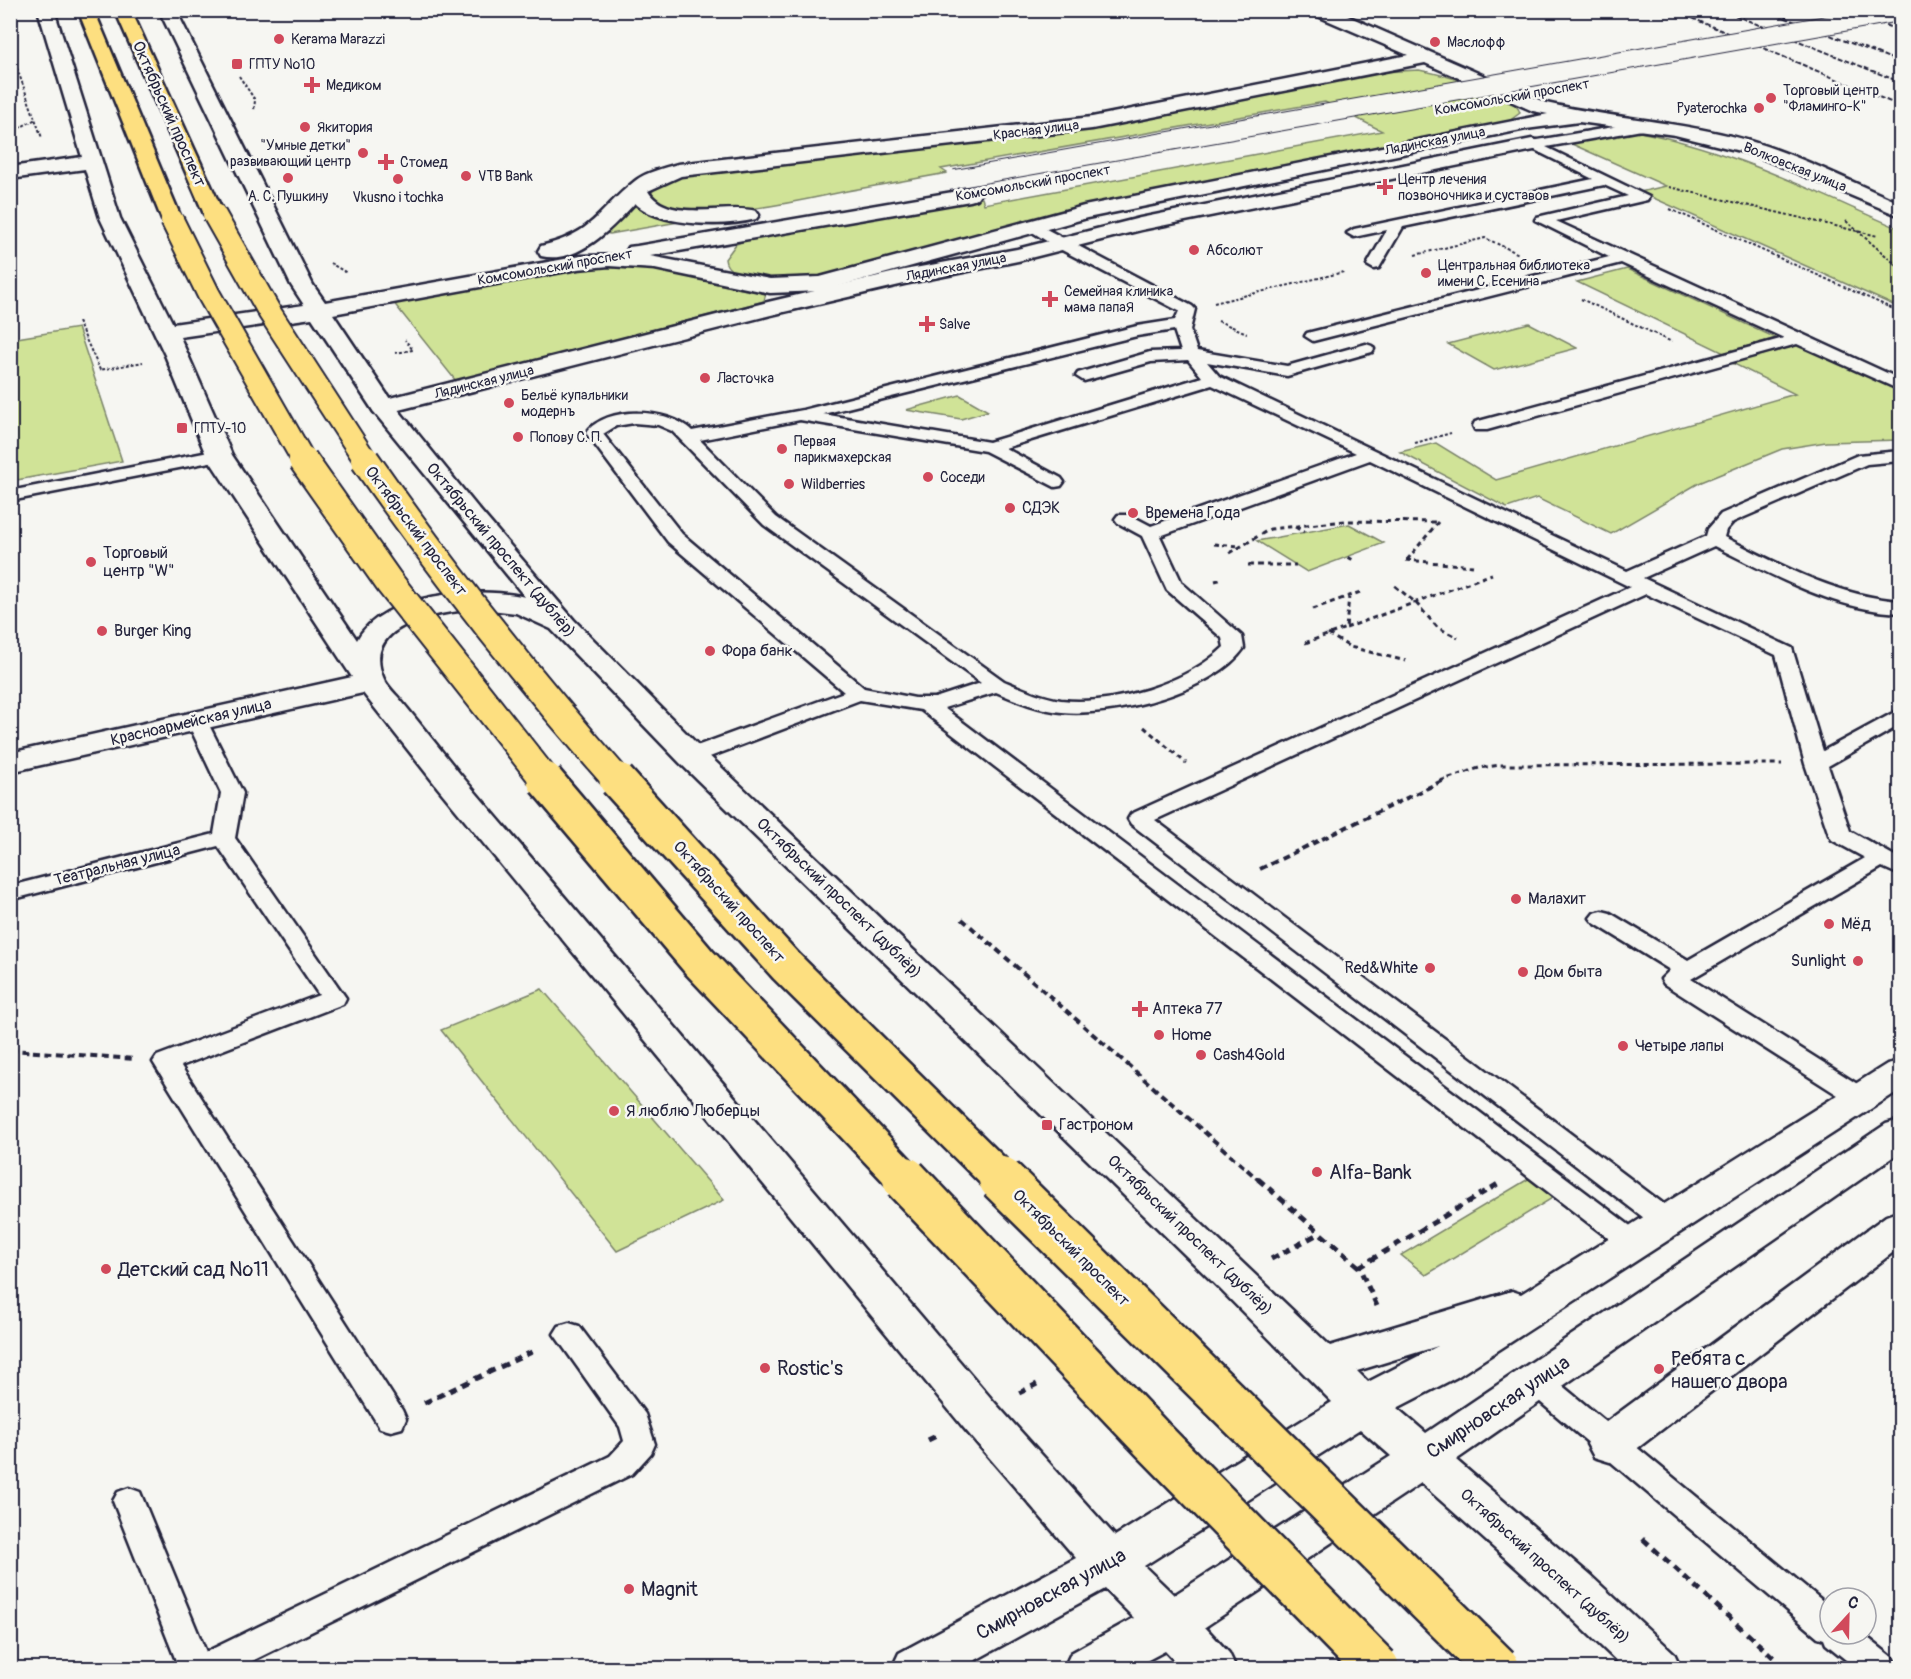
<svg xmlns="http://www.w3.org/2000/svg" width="1911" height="1679" font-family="Pangolin,sans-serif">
	<rect width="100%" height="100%" fill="#f6f6f2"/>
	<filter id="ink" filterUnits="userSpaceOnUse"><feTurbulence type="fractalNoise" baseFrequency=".0167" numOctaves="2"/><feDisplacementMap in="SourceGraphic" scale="12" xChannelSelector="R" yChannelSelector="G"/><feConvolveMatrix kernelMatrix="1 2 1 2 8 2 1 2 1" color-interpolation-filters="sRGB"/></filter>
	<g filter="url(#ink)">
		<!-- green -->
		<path fill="#d0e397" stroke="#798269" stroke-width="1.5" d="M1419,70c20,4 97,22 101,43l-11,8 -29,6 -405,80 -259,71c-19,1 -89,8 -91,-19l11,-15 18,-6 228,-40 2,6 398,-73 -57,-29 -384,67 6,4c-33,6 -66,12 -100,18 -43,8 -163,40 -196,5 4,-22 53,-24 71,-27l376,-41 283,-56z
			M1629,130c98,17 181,60 271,99v79l-260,-116 26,-6 -101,-45z
			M630,206c9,-1 42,12 54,15l-74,13 -5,-1z
			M608,266c55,-1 105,21 158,27l-2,8 -308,80 -63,-79 180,-32z
			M1627,269l149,69 -52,15 -147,-71z
			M1529,323l48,25 -83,22 -46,-26z
			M78,328l44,133 -111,20v-142z
			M1801,343l99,46v51l-74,2 -44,7 -83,34 -88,51 -74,-36 -30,10 -107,-56 36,-9 60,37 299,-86 -65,-32z
			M960,395l28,16 -27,8 -55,-9z
			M1349,524l35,19 -77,29 -50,-31z
			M542,989l182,211 -107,51 -176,-221z
			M1530,1178l24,19 -128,78 -25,-20z"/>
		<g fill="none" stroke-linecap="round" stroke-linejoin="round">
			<!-- lane casing -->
			<g stroke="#22223b" stroke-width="5">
				<path id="lane" d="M1648,121l6,4 -1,3 -107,19 103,50 -2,3 -91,21 344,158v11l-103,-46 -310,86h-12l-2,-4 2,-4 309,-84 -163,-75 -308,78 -8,-5 2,-3 302,-76 -74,-37 2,-3 91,-21 -24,-11 -201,42 -24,41 -5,1 -7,-4 20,-35 -33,7 -7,-4 7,-4 239,-50 -68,-34 7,-4z
					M1031,221l161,85 3,3 -5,21 7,21 90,15 79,-22 6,2 2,3 -2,3 -85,24 -80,-14 12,14 408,195 79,-35 2,-7 13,-15 137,-59 42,-4v10l-33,3 -134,58 -7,8 -2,7c57,28 112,59 176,64v12c-67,-3 -127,-38 -186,-67l-71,32 149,70 31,103 70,-38 7,-2v14l-72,41 22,65 50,28v16l-18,-8 -191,112 179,113 4,6 -4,6 -9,3 -9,-3 -188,-120 -3,-5 9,-9 -76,-47 -4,-5 4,-5 8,-2 8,2 78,47 177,-102 -33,-18 -3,-5 -24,-71 -29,-109 -130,-61 -491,226 522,394 4,7 -4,7 -10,3 -10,-3 -526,-404 -3,-5 3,-5 499,-227 -260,-127 -210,76 22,47 60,53 2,12c-30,44 -131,69 -182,64 -23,-2 -45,-11 -66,-20l-52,16 701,529 4,7 -4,7 -10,3 -10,-3 -704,-541 -61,-10 -161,61 -8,1 -8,-1 -3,-5 3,-5 161,-59 -176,-150 -82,-109c20,-28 83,-25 106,-2l111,-21 334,-84 38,-6 4,-9 -123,-64 -30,-19 -2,-3zM1174,330l7,21 -31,1 -72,21 -2,3 8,5 67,-19 37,-2 14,17 -213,65 -166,-28 314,-78zM1212,385l144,68 -205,73 -21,-11h-12l-3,4 3,4 24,13 25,54 55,48 2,9c-37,36 -111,59 -163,53 -20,-3 -38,-11 -57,-19l-228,-164 -76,-77 100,-20 185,31 70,36 6,-1 3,-4 -3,-4 -56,-30zM634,423l24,2 14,6 92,94 217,158 -46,15h-20l-51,-10 -182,-154 -79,-100 13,-8z
					M219,450l6,1 3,4 -3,4 -215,42v-10z
					M197,715l7,2 3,4 36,72 -8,45 111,160 -3,6 -162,62 221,344 4,9 -4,9 -11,3 -11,-3 -227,-366 4,-6 162,-61 -101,-149 -208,54v-14l204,-52 7,-41 -34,-72 3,-4z
					M569,1323l10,3 66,88 10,30 -4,9 -19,21 -394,194h-59l-66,-167 5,-9 11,-4 11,4 66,160 404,-196 14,-15 -4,-14 -66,-93 5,-8z
					M1537,1370l11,4 282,233v27h33l29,23 5,11h-41l-30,-24 -2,-5 -6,-2 -292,-247 -4,-8 4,-8z"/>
			</g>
			<!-- street casing -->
			<g stroke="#22223b" stroke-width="5">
				<path id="street" d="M1532,139l7,2 3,4 -3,4 -398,81 -123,31 -114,23 -133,31 -388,99 -9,-2 -3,-5 3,-5 394,-100 136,-32 113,-21 123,-31z
					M1900,1211v36l-274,210 -16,5 -16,-5 -7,-13 7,-13 292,-215z"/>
			</g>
			<!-- secondary casing -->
			<g stroke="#22223b" stroke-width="5">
				<path id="secondary" d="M38,10h16l66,208 53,106 131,-19 -13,-20 -132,-275h17l137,275 12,17 256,-46 47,-1 -2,-3 3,-5 8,-1 333,-57 7,2 3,4 -3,4 -7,2 -320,55 120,23 50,-2 264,-71 464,-92 -15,-3 -108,-48 -333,66 -411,47 -33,15c20,33 79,12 108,20l3,4 -3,4c-31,8 -97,8 -121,-16 -22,24 -57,62 -94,53l-3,-5 3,-5c54,-13 56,-35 94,-65 11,-9 29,-13 43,-17l414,-47 316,-62 -95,-41 -2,-4h23l212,93c73,17 148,19 220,43 45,15 90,38 134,57v13l-148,-62 -77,-19 -96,-13 -53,7 -439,89 -266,73 -51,2 -115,-24 -46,-3 -31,3 -245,45 59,88 86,106 96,112 128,129 628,597 182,-55 9,3 366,-230 13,-3v29l-443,287 -60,31 29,25 460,-309 14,-4v32l-444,308 135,116 83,77 7,15h-57l-67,-64 -136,-121 -216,144 24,26 7,15h-55l-16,-17 -32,17h-69l7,-15 63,-35 -29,-29 -144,79h-69l7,-15 177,-95 -113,-131 -525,-639 -75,-95 -353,79v-19l342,-76 -146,-222 -41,-100 -65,-137 -15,-49 -75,10v-12l72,-10zM312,318l62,94 151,185c-47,-11 -143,-4 -168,43l-125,-185 -52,-118zM482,609l34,4 35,16 129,134 540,526 112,113 -217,134 -120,-133 -535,-629c-19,-24 -38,-48 -57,-71 -6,-8 -17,-17 -20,-26 -23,-56 64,-66 99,-68zM1438,1346l-70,36 -11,-11zM1360,1429l31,27 -217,139 -30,-29z"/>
			</g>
			<!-- primary casing -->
			<g stroke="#22223b" stroke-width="5">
				<path id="primary" d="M78,10h16l88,210 -3,4 -7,2 -7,-2 -3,-4z
					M115,10h16l93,204 -3,4 -7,2 -7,-2 -3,-4z"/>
			</g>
			<!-- path-far3 -->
			<path stroke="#22223b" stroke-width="2" stroke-dasharray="3 2" stroke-linecap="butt" d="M10,49l32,89
				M239,76l16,24 -1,11
				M10,133l26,-14
				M1669,187l209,49
				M1670,209l230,103
				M1846,221l54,47
				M1415,255l70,-17 34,16
				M330,263l17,10
				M1581,299l91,43
				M1214,303l130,-31
				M1218,321l29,12
				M78,322l22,48 43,-8
				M395,353l18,-3 -8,-10
				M1415,443l36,-10"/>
			<!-- path-far2 -->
			<path stroke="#22223b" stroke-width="3" stroke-dasharray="5 4" stroke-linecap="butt" d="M1295,527l9,5
				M1214,544l26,2
				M1230,553l40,-24 75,-8 93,1
				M1348,557l5,3
				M1406,560l67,6
				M1407,560l31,-38
				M1248,565h48
				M1215,581l8,-2
				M1395,586l21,17 21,24 21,11
				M1313,609l50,-18
				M1346,628l146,-54
				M1328,634l22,13 56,14
				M1305,643l41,-15 3,-32
				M1144,727l42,36
				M1440,781l39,-13 21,-3 282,-1"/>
			<!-- path-far1 -->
			<path stroke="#22223b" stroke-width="4" stroke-dasharray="7 4.5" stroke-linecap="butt" d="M1260,869l184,-89
				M962,919l298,262
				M10,1050l125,9"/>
			<!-- path -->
			<path stroke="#22223b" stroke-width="5" stroke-dasharray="8 6" stroke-linecap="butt" d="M1258,1179l101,88
				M1271,1259l49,-26
				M1377,1306l-18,-39 139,-83
				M1019,1393l18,-9
				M424,1403l112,-53
				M928,1440l10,-5
				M1643,1539l142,129"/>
			<!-- lane -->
			<use href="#lane" fill="#f6f6f2" fill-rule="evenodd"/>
			<!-- street -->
			<use href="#street" fill="#f6f6f2" fill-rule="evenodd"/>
			<!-- secondary -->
			<use href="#secondary" fill="#f6f6f2" fill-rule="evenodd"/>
			<!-- primary -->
			<use href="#primary" fill="#fddf80" fill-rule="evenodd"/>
			<!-- rail -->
			<path stroke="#22223b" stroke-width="2" stroke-dasharray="5 2" stroke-linecap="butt" d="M1673,10l227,96
				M1722,10l178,72
				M1765,10l135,52
				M1846,10l54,21
				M1886,10l14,6"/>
			<!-- secondary-bridge casing -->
			<g stroke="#22223b" stroke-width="20" stroke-linecap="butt">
				<path id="secondary-bridge" d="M955,179l945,-167"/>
			</g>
			<!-- primary-bridge-far3 casing -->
			<g stroke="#22223b" stroke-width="26" stroke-linecap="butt">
				<path id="primary-bridge-far3" d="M214,214l56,99 96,148
					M172,220l37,75 95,166"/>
			</g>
			<!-- primary-bridge-far2 casing -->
			<g stroke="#22223b" stroke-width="32" stroke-linecap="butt">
				<path id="primary-bridge-far2" d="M303,460l86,122 157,199
					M365,460c78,112 163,219 253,321"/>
			</g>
			<!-- primary-bridge-far1 casing -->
			<g stroke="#22223b" stroke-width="40" stroke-linecap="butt">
				<path id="primary-bridge-far1" d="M545,780l154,182 208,219
					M617,780l169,186 217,215"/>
			</g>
			<!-- primary-bridge casing -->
			<g stroke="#22223b" stroke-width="49" stroke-linecap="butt">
				<path id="primary-bridge" d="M905,1179l248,261 224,228
					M1001,1179l496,489"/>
			</g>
			<!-- secondary-bridge -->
			<use href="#secondary-bridge" stroke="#f6f6f2" stroke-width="18"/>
			<!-- primary-bridge-far3 -->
			<use href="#primary-bridge-far3" stroke="#fddf80" stroke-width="22"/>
			<!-- primary-bridge-far2 -->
			<use href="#primary-bridge-far2" stroke="#fddf80" stroke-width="28"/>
			<!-- primary-bridge-far1 -->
			<use href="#primary-bridge-far1" stroke="#fddf80" stroke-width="35"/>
			<!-- primary-bridge -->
			<use href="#primary-bridge" stroke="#fddf80" stroke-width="44"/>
		</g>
	</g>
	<!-- markers -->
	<g fill="#d1495b" stroke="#f6f6f2" stroke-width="2">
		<circle cx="279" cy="39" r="6"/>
		<circle cx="1435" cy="42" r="6"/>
		<rect x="231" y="58" width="12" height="12" rx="3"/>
		<path d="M309 76h6v6h6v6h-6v6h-6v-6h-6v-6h6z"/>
		<circle cx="1771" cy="98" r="6"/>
		<circle cx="1759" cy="108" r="6"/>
		<circle cx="305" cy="127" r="6"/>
		<circle cx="363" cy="153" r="6"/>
		<path d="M383 153h6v6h6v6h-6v6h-6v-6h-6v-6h6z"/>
		<circle cx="466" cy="176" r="6"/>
		<circle cx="288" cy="178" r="6"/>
		<circle cx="398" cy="179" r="6"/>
		<path d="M1382 178h6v6h6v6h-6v6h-6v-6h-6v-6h6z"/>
		<circle cx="1194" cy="250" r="6"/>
		<circle cx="1426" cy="273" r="6"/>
		<path d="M1047 290h6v6h6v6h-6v6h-6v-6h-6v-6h6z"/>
		<path d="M924 315h6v6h6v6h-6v6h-6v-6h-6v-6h6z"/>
		<circle cx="705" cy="378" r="6"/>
		<circle cx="509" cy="403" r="6"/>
		<rect x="176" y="422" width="12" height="12" rx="3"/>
		<circle cx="518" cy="437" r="6"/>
		<circle cx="782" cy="449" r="6"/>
		<circle cx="928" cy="477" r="6"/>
		<circle cx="789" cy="484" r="6"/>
		<circle cx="1010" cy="508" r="6"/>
		<circle cx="1133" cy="513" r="6"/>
		<circle cx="91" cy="562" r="6"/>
		<circle cx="102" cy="631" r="6"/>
		<circle cx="710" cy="651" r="6"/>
		<circle cx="1516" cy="899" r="6"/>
		<circle cx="1829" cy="924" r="6"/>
		<circle cx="1858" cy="961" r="6"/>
		<circle cx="1430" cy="968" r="6"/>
		<circle cx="1523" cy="972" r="6"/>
		<path d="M1137 1000h6v6h6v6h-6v6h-6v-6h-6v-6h6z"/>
		<circle cx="1159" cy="1035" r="6"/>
		<circle cx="1623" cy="1046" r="6"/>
		<circle cx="1201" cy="1055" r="6"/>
		<circle cx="614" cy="1111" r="6"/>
		<rect x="1041" y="1119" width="12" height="12" rx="3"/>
		<circle cx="1317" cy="1172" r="6"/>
		<circle cx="106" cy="1269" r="6"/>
		<circle cx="765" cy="1368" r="6"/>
		<circle cx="1659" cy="1369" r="6"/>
		<circle cx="629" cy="1589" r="6"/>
	</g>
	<g text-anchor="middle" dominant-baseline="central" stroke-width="5" stroke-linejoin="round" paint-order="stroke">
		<!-- far-poi labels -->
		<g font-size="14" fill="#22223b" stroke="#f6f6f2" text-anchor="start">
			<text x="291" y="39">Kerama Marazzi</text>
			<text x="1447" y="42">Маслофф</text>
			<text x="249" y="64">ГПТУ №10</text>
			<text x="326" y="85">Медиком</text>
			<text x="1783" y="90">Торговый центр<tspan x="1783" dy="16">"Фламинго-К"</tspan></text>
			<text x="1747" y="108" text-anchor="end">Pyaterochka</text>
			<text x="317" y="127">Якитория</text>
			<text x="351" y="145" text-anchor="end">"Умные детки"<tspan x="351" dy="16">развивающий центр</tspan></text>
			<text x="400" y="162">Стомед</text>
			<text x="478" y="176">VTB Bank</text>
			<text x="1398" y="179">Центр лечения<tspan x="1398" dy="16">позвоночника и суставов</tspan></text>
			<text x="288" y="196" text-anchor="middle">А. С. Пушкину</text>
			<text x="398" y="197" text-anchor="middle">Vkusno i tochka</text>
			<text x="1206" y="250">Абсолют</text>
			<text x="1438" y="265">Центральная библиотека<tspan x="1438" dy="16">имени С. Есенина</tspan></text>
			<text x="1064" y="291">Семейная клиника<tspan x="1064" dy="16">мама папаЯ</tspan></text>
			<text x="939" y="324">Salve</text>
			<text x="717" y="378">Ласточка</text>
			<text x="521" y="395">Бельё купальники<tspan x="521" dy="16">модернъ</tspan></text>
			<text x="194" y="428">ГПТУ-10</text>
			<text x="530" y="437">Попову С. П.</text>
			<text x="794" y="441">Первая<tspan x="794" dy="16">парикмахерская</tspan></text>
			<text x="940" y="477">Соседи</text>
			<text x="801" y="484">Wildberries</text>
		</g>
		<!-- far-street labels -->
		<g font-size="14" fill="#22223b" stroke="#f6f6f2">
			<text transform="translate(1512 97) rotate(-10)">Комсомольский проспект</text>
			<text transform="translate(1036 130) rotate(-7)">Красная улица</text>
			<text transform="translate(1435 141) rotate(-11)">Лядинская улица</text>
			<text transform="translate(1795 167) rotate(22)">Волковская улица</text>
			<text transform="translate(1033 183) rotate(-10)">Комсомольский проспект</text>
			<text transform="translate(555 267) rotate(-10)">Комсомольский проспект</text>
			<text transform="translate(956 267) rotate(-11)">Лядинская улица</text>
			<text transform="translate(484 382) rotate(-14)">Лядинская улица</text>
		</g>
		<!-- street labels -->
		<g font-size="16" fill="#22223b" stroke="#f6f6f2">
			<text transform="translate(169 114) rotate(66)">Октябрьский проспект</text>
			<text transform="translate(416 531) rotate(53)">Октябрьский проспект</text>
			<text transform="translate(501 550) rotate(50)">Октябрьский проспект (дублёр)</text>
			<text transform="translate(191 722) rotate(-13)">Красноармейская улица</text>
			<text transform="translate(117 865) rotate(-14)">Театральная улица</text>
			<text transform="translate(839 898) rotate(44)">Октябрьский проспект (дублёр)</text>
			<text transform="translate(729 902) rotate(48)">Октябрьский проспект</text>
			<text transform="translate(1190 1235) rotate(44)">Октябрьский проспект (дублёр)</text>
			<text transform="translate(1071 1248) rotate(45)">Октябрьский проспект</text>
			<text transform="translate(1545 1566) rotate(42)">Октябрьский проспект (дублёр)</text>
		</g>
		<!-- poi labels -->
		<g font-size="16" fill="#22223b" stroke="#f6f6f2" text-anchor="start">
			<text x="1022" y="508">СДЭК</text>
			<text x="1145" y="513">Времена Года</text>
			<text x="103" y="553">Торговый<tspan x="103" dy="18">центр "W"</tspan></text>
			<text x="114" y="631">Burger King</text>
			<text x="722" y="651">Фора банк</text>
			<text x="1528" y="899">Малахит</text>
			<text x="1841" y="924">Мёд</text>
			<text x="1846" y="961" text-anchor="end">Sunlight</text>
			<text x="1418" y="968" text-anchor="end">Red&amp;White</text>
			<text x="1535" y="972">Дом быта</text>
			<text x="1152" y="1009">Аптека 77</text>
			<text x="1171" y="1035">Home</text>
			<text x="1635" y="1046">Четыре лапы</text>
			<text x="1213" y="1055">Cash4Gold</text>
			<text x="626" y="1111">Я люблю Люберцы</text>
			<text x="1059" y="1125">Гастроном</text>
		</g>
		<!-- near-poi labels -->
		<g font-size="20" fill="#22223b" stroke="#f6f6f2" text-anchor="start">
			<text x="1329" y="1172">Alfa-Bank</text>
			<text x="118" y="1269">Детский сад №11</text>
			<text x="1671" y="1358">Ребята с<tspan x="1671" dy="23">нашего двора</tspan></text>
			<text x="777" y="1368">Rostic's</text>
			<text x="641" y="1589">Magnit</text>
		</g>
		<!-- near-street labels -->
		<g font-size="20" fill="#22223b" stroke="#f6f6f2">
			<text transform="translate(1498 1407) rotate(-34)">Смирновская улица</text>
			<text transform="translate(1051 1594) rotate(-29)">Смирновская улица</text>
		</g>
	</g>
	<!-- margin -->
	<rect width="1911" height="1679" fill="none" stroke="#f6f6f2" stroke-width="36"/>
	<rect x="18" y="18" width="1875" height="1643" fill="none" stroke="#22223b" stroke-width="2" filter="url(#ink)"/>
	<!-- north arrow -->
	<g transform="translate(1848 1616) rotate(22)"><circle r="28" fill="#f6f6f2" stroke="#a1a1a9" stroke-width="1.5"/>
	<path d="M0-4.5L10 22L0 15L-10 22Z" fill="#d1495b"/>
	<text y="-9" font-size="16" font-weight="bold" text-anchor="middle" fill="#22223b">С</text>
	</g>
</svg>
